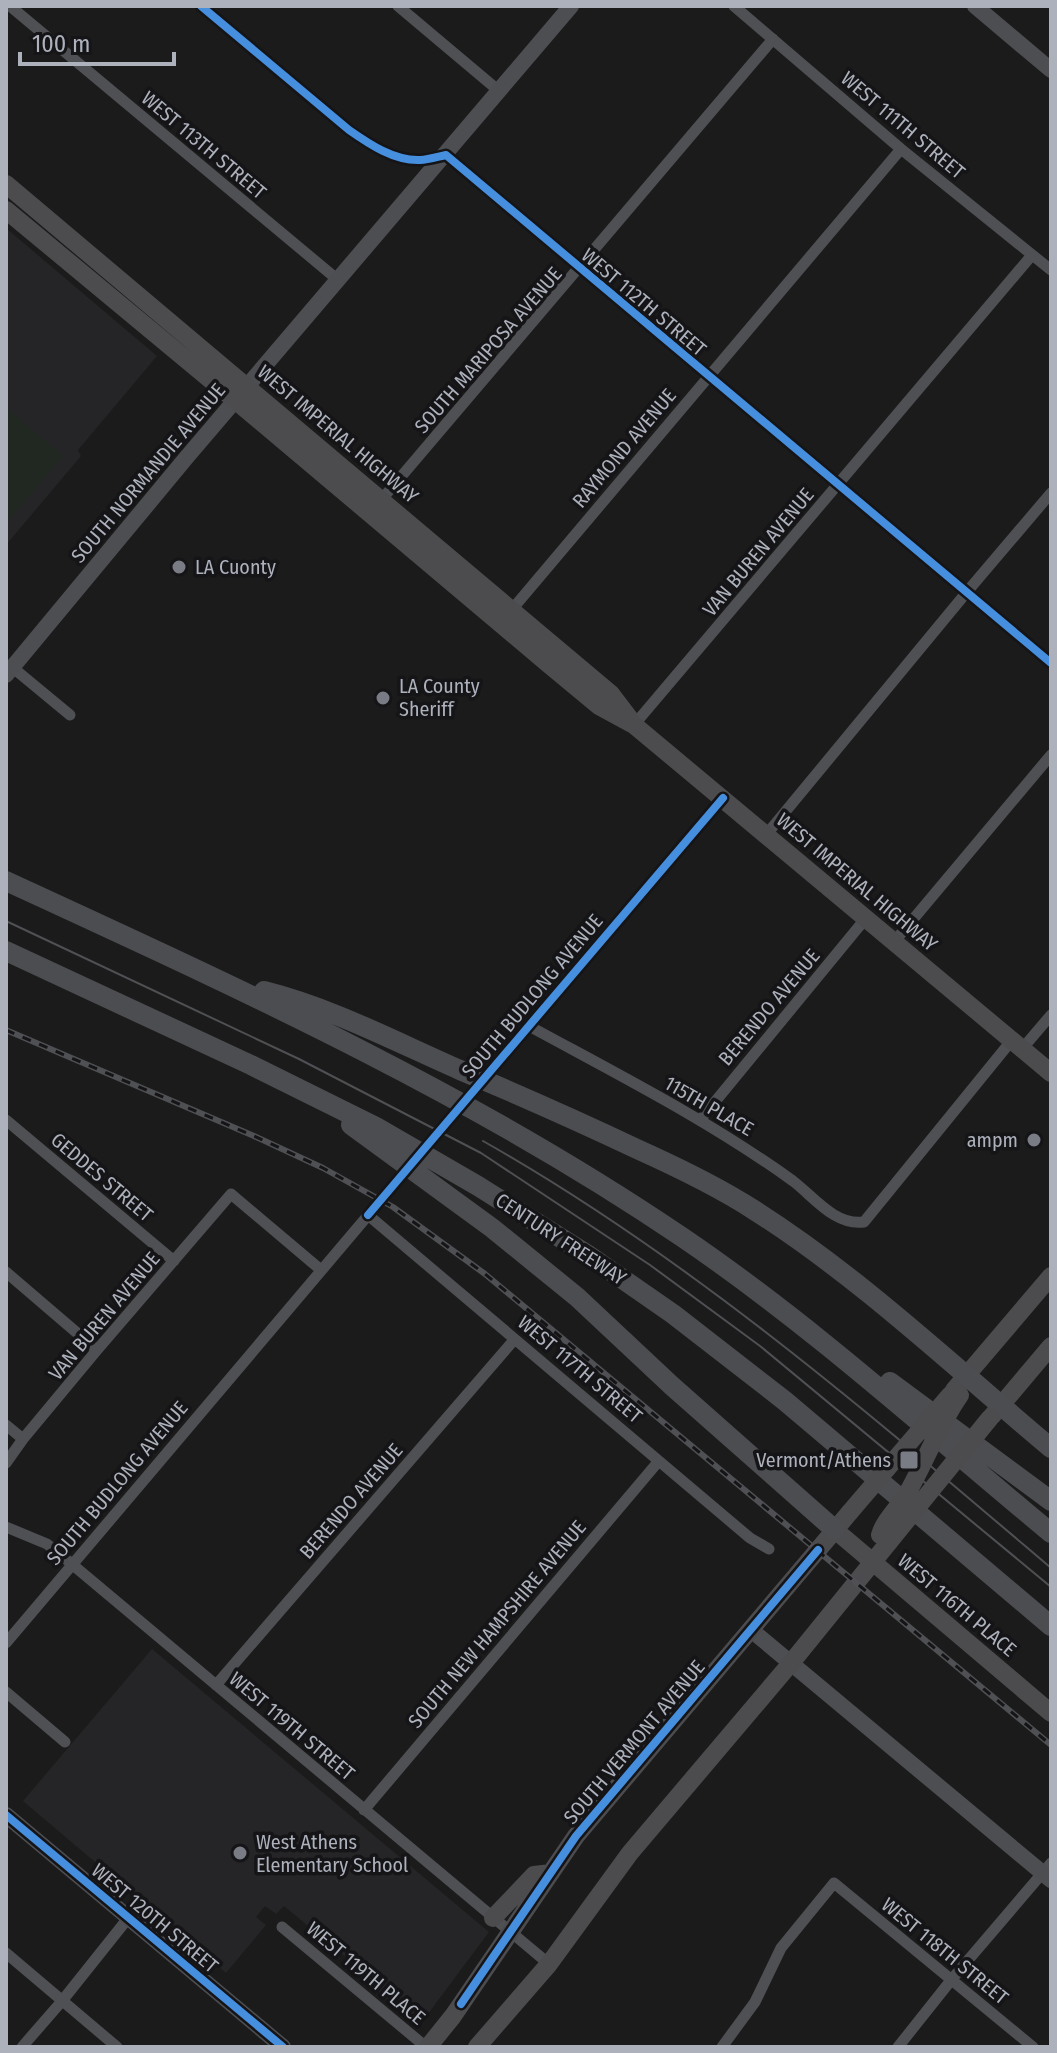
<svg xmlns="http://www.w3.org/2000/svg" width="1057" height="2053" font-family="'Fira Sans Condensed',sans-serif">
	<rect width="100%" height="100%" fill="#1b1b1b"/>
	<!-- built -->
	<path fill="#252527" d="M6,228l151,128 -79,94 3,6 -75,89z
		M152,1649l337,283 -70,94 -68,-57 3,-5 -70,-58 -8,8 -11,-8 -9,11 10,8 -40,48 -203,-172z"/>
	<!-- green -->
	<path fill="#202821" d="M6,408l57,48 -57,67z"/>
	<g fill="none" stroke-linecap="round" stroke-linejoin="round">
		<!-- street -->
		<path stroke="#4e5054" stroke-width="11" d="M10,6l328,274
			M201,6l148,124c20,14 45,31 71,30 8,0 17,-3 26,-5l605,508
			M398,6l101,85
			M734,6l167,143 150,121
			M377,505l396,-466
			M509,613l392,-464
			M12,667l58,48
			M634,725l398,-470
			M766,835l200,-242 85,-100
			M894,942l157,-187
			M529,1026c90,49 181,95 264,155 21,16 42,45 71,41l148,-182
			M1022,1049l29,-34
			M501,1058l222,-260
			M6,1120l168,141
			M700,1120l166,-202
			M368,1215l382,323 19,11
			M6,1272l91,78
			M6,1425l17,14
			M6,1463l17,-24 74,-89 134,-156 90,76
			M6,1527l41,17 14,11 488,409
			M6,1643l386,-456
			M216,1685l298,-345
			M6,1692l59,50
			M364,1810l294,-348
			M282,1927l144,120
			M6,1953l111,94
			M22,2047l40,-46 67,-84
			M722,2047l33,-45 26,-54 53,-65 199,164
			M898,2047l54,-68 99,-116"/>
		<!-- secondary -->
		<path stroke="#4d4e52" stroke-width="16" d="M975,6l76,64
			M6,675l180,-217 385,-452
			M750,1629l301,251
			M6,1815l277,232"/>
		<!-- primary -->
		<path stroke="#4c4c4f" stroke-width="18" d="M6,184l605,510 19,25
			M6,210l229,190 311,262 53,44 35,19 417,348
			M954,1390l97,-114
			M992,1416l59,-70
			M835,1530l216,183
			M493,1918l41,-43 17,-2
			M428,2047l25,-31 123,-180 274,-324
			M477,2047l72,-83 81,-111 161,-190 98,-121"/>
		<!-- highway -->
		<path stroke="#4c4d50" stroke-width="20" d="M6,881c232,107 464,212 676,356 131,89 248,196 369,296
			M6,951l245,114 125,62 102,59 110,69 85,59 112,87 266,225
			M264,991c68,17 132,51 196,79 59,25 118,51 177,79 40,18 80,37 117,61 107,68 200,157 297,238
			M351,1125l141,103 85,69 95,89 163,144
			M890,1382l161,119"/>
		<!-- tram -->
		<path stroke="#4e5053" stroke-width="2" d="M6,921l293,138 182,94 169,112 110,81 291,241
			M483,1141c207,117 388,274 568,427"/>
		<!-- rail casing -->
		<g stroke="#4e5053" stroke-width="6">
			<path id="rail" d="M6,1030l248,106 69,32 70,39 92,67 566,471"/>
		</g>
		<!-- rail -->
		<use href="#rail" stroke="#151417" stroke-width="3" stroke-dasharray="9" stroke-linecap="butt"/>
		<!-- street-bridge -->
		<path stroke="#4e5054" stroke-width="11" d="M392,1187l109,-129"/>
		<!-- primary-bridge -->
		<path stroke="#4c4c4f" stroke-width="18" d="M850,1512l100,-117
			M880,1535c4,-15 20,-29 28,-43 18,-32 31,-67 52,-97
			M889,1542l101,-124"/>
		<!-- cycleway casing -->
		<g stroke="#151417" stroke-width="13">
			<path id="cycleway" d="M201,6l148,124c20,14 45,31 71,30 8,0 17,-3 26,-5l605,508
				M368,1215l355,-417
				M6,1815l277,232
				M461,2004l115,-168 242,-286"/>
		</g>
		<!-- cycleway -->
		<use href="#cycleway" stroke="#468fdf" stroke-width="8"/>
	</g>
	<!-- markers -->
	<g fill="#797c84" stroke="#151417" stroke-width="3">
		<circle cx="179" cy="567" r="8"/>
		<circle cx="383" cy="698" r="8"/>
		<circle cx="1034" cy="1140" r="8"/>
		<rect x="899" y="1450" width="20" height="20" rx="4"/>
		<circle cx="240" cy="1853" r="8"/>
	</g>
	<g text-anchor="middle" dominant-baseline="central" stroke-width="7" stroke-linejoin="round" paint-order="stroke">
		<!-- street labels -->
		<g font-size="20" fill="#acb1bc" stroke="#151417">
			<text transform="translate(903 125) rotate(40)">WEST 111TH STREET</text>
			<text transform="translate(204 145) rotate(40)">WEST 113TH STREET</text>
			<text transform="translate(644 302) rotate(40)">WEST 112TH STREET</text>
			<text transform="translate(488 350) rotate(-49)">SOUTH MARIPOSA AVENUE</text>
			<text transform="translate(338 434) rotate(40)">WEST IMPERIAL HIGHWAY</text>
			<text transform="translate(624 448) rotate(-50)">RAYMOND AVENUE</text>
			<text transform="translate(148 473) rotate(-50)">SOUTH NORMANDIE AVENUE</text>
			<text transform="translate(758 552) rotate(-50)">VAN BUREN AVENUE</text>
			<text transform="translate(857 882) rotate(40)">WEST IMPERIAL HIGHWAY</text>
			<text transform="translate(532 996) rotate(-50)">SOUTH BUDLONG AVENUE</text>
			<text transform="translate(769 1007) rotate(-50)">BERENDO AVENUE</text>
			<text transform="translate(709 1106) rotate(30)">115TH PLACE</text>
			<text transform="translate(102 1177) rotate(40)">GEDDES STREET</text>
			<text transform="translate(561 1239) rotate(33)">CENTURY FREEWAY</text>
			<text transform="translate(104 1316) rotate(-50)">VAN BUREN AVENUE</text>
			<text transform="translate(580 1369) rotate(40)">WEST 117TH STREET</text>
			<text transform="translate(117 1483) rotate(-50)">SOUTH BUDLONG AVENUE</text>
			<text transform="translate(351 1501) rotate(-49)">BERENDO AVENUE</text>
			<text transform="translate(957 1605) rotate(40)">WEST 116TH PLACE</text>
			<text transform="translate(497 1624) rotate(-50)">SOUTH NEW HAMPSHIRE AVENUE</text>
			<text transform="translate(292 1726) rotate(40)">WEST 119TH STREET</text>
			<text transform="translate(634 1742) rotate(-50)">SOUTH VERMONT AVENUE</text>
			<text transform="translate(155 1918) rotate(40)">WEST 120TH STREET</text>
			<text transform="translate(945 1951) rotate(39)">WEST 118TH STREET</text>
			<text transform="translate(366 1973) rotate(40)">WEST 119TH PLACE</text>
		</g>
		<!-- poi labels -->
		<g font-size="20" fill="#acb1bc" stroke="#151417" text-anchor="start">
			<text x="195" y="567">LA Cuonty</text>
			<text x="399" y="686">LA County<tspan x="399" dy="23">Sheriff</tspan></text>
			<text x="1018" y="1140" text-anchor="end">ampm</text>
			<text x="891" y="1460" text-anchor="end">Vermont/Athens</text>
			<text x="256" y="1842">West Athens<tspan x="256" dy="23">Elementary School</tspan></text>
		</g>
	</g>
	<!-- border -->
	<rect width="1057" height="2053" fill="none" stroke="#acb1bc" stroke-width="16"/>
	<!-- scale -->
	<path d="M20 52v12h154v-12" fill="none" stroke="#acb1bc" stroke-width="4"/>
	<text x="32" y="52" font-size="24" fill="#acb1bc" stroke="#151417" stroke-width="6" paint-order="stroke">100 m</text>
</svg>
